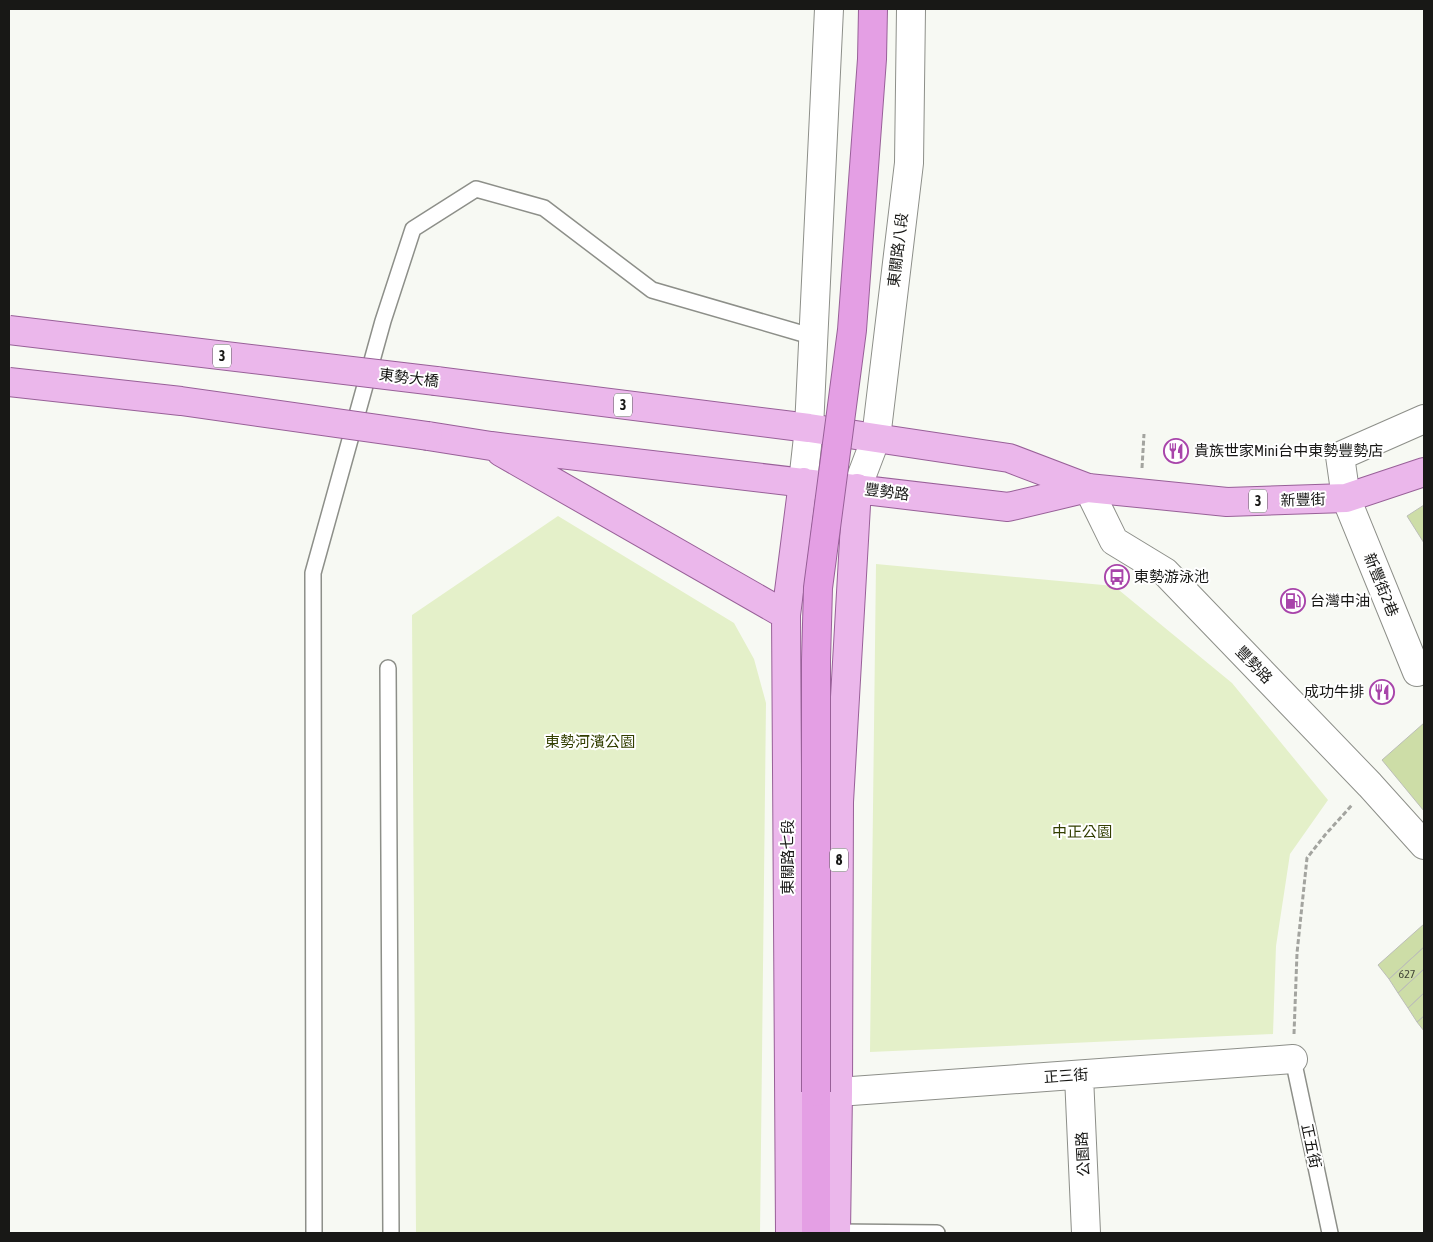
<svg xmlns="http://www.w3.org/2000/svg" width="1433" height="1242" viewBox="0 0 1433 1242" font-family="'Asap Condensed','Noto Sans TC',sans-serif">
<style>
.green{fill:#e4f0c9}
.building{fill:#cddda7;stroke:#bcbeb8}
.lines{fill:none;stroke-linecap:round;stroke-linejoin:round}
.service-casing{stroke:#8d8f89;stroke-width:18}
.minor-casing{stroke:#8d8f89;stroke-width:30}
.tertiary-casing{stroke:#8d8f89;stroke-width:30}
.primary-casing{stroke:#986098;stroke-width:30}
.trunk-casing{stroke:#986098;stroke-width:30}
.path{stroke:#a3a49f;stroke-width:3;stroke-dasharray:5 2.5;stroke-linecap:butt}
.service{stroke:#fff;stroke-width:15}
.minor{stroke:#fff;stroke-width:28}
.tertiary{stroke:#fff;stroke-width:28}
.primary{stroke:#ebb7eb;stroke-width:28}
.trunk{stroke:#e49fe4;stroke-width:28}
.primary-bridge-casing{stroke:#986098;stroke-width:30;stroke-linecap:butt}
.trunk-bridge-casing{stroke:#986098;stroke-width:30;stroke-linecap:butt}
.primary-bridge{stroke:#ebb7eb;stroke-width:28}
.trunk-bridge{stroke:#e49fe4;stroke-width:28}
.labels{text-anchor:middle;stroke-width:4;stroke-linejoin:round;paint-order:stroke}
.number-label{font-size:12px;fill:#45493a}
.shield{fill:#fff;stroke:#5d5d5c;stroke-width:1}
.shield-label{font-size:14px;font-weight:bold;fill:#181816}
.street-label{font-size:15px;fill:#181816;stroke:#fff}
.poi-label{font-size:15px;fill:#181816;stroke:#fff;text-anchor:start}
.park-label{font-size:15px;fill:#323e00;stroke:#fff}
</style>
<rect width="100%" height="100%" fill="#f7f9f3"/>
<!-- green -->
<path class="green" d="M558 516 734 623 754 659 766 703 760 1233H416L412 615Z
M876 564 1114 586 1232 683 1328 800 1290 854 1276 946 1273 1034 870 1052Z"/>
<!-- building -->
<path class="building" d="M1424 505V543L1407 516Z
M1424 723V811L1382 760Z
M1424 924V947L1389 979 1378 965Z
M1424 947V969L1398 993 1389 979Z
M1424 969V993L1408 1008 1398 993Z
M1424 993V1016L1417 1022 1408 1008Z
M1424 1016V1031L1417 1022Z"/>
<g class="lines">
<defs>
<path id="service" d="M388 668 391 1233
M1293 1059 1330 1233
M836 1232 937 1233
M314 1233 313 573 383 321 413 229 476 189 544 208 652 290 814 337"/>
<path id="minor" d="M803 482 809 428 829 9
M857 488 876 438 909 163 911 9
M1417 672 1346 498 1340 456 1424 419
M1079 1076 1086 1233
M838 1092 1293 1059"/>
<path id="tertiary" d="M1088 488 1114 541 1165 572 1370 785 1424 845"/>
<path id="primary" d="M436 381 809 428 1009 458 1088 488 1227 502 1346 498 1424 472
M428 436 491 446 1008 507 1088 488
M501 452 786 615
M790 1233 786 615 803 482
M836 1233 838 1092 839 802 857 488"/>
<path id="trunk" d="M816 1233V1092"/>
</defs>
<!-- service casing -->
<use href="#service" class="service-casing"/>
<!-- minor casing -->
<use href="#minor" class="minor-casing"/>
<!-- tertiary casing -->
<use href="#tertiary" class="tertiary-casing"/>
<!-- primary casing -->
<use href="#primary" class="primary-casing"/>
<!-- trunk casing -->
<use href="#trunk" class="trunk-casing"/>
<!-- path -->
<path class="path" d="M1142 468 1144 434
M1294 1034 1297 953 1307 858 1325 835 1352 805"/>
<!-- service -->
<use href="#service" class="service"/>
<!-- minor -->
<use href="#minor" class="minor"/>
<!-- tertiary -->
<use href="#tertiary" class="tertiary"/>
<!-- primary -->
<use href="#primary" class="primary"/>
<!-- trunk -->
<use href="#trunk" class="trunk"/>
<defs>
<path id="primary-bridge" d="M9 330 436 381
M9 382 181 401 428 436"/>
<path id="trunk-bridge" d="M816 1092V660L818 588 852 330 872 59 873 9"/>
</defs>
<!-- primary-bridge casing -->
<use href="#primary-bridge" class="primary-bridge-casing"/>
<!-- trunk-bridge casing -->
<use href="#trunk-bridge" class="trunk-bridge-casing"/>
<!-- primary-bridge -->
<use href="#primary-bridge" class="primary-bridge"/>
<!-- trunk-bridge -->
<use href="#trunk-bridge" class="trunk-bridge"/>
</g>
<!-- icons -->
<defs>
<symbol id="restaurant-ring" viewBox="-11 -11 22 22"><circle r="9.5" fill="#fff" stroke="#a844aa" stroke-width="1.5"/><path d="M-5-6h1v4h1v-4h1v4h1v-4h1v5L-1.5 .5V6h-2V.5L-5-1ZM5-6V6H3V1.5H1.5Q1.5-4 5-6Z" fill="#a844aa"/></symbol>
<symbol id="bus-ring" viewBox="-11 -11 22 22"><circle r="9.5" fill="#fff" stroke="#a844aa" stroke-width="1.5"/><path d="M-5-6H5V4H4V6H2V4H-2V6H-4V4H-5ZM-3.5-4V0h7V-4ZM-3.5 1.2v1.5H-2V1.2ZM2 1.2v1.5H3.5V1.2Z" fill="#a844aa"/></symbol>
<symbol id="fuel-ring" viewBox="-11 -11 22 22"><circle r="9.5" fill="#fff" stroke="#a844aa" stroke-width="1.5"/><path d="M-5.5-6h7V0h2V4h1.3V-2.5L3-4.5l.8-.8L6-3V5H2.5V1h-1V6h-7ZM-4.2-4.7v3.2H.2V-4.7Z" fill="#a844aa"/></symbol>
</defs>
<g fill-rule="evenodd">
<use href="#restaurant-ring" x="1162" y="437" width="28" height="28"/>
<use href="#bus-ring" x="1103" y="563" width="28" height="28"/>
<use href="#fuel-ring" x="1279" y="587" width="28" height="28"/>
<use href="#restaurant-ring" x="1368" y="678" width="28" height="28"/>
</g>
<g class="labels">
<!-- number labels -->
<g class="number-label">
<text x="1407" y="978">627</text>
</g>
<!-- shield labels -->
<g class="shield">
<rect x="213" y="344.5" width="18" height="23" rx="4"/>
<rect x="614" y="393.5" width="18" height="23" rx="4"/>
<rect x="1249" y="489.5" width="18" height="23" rx="4"/>
<rect x="830" y="848.5" width="18" height="23" rx="4"/>
</g>
<g class="shield-label">
<text x="222" y="361">3</text>
<text x="623" y="410">3</text>
<text x="1258" y="506">3</text>
<text x="839" y="865">8</text>
</g>
<!-- street labels -->
<g class="street-label">
<text transform="translate(898 250) rotate(-83)" y="5">東關路八段</text>
<text transform="translate(409 378) rotate(7)" y="5">東勢大橋</text>
<text transform="translate(887 492) rotate(7)" y="5">豐勢路</text>
<text transform="translate(1303 500) rotate(-2)" y="5">新豐街</text>
<text transform="translate(1381 585) rotate(68)" y="5">新豐街2巷</text>
<text transform="translate(1254 665) rotate(46)" y="5">豐勢路</text>
<text transform="translate(788 857) rotate(-90)" y="5">東關路七段</text>
<text transform="translate(1066 1076) rotate(-4)" y="5">正三街</text>
<text transform="translate(1311 1146) rotate(78)" y="5">正五街</text>
<text transform="translate(1083 1154) rotate(-93)" y="5">公園路</text>
</g>
<!-- poi labels -->
<g class="poi-label">
<text x="1194" y="456">貴族世家Mini台中東勢豐勢店</text>
<text x="1134" y="582">東勢游泳池</text>
<text x="1310" y="606">台灣中油</text>
<text x="1364" y="697" text-anchor="end">成功牛排</text>
</g>
<!-- park labels -->
<g class="park-label">
<text x="590" y="747">東勢河濱公園</text>
<text x="1082" y="837">中正公園</text>
</g>
</g>
<!-- border -->
<rect width="1433" height="1242" fill="none" stroke="#181816" stroke-width="20"/>
</svg>
